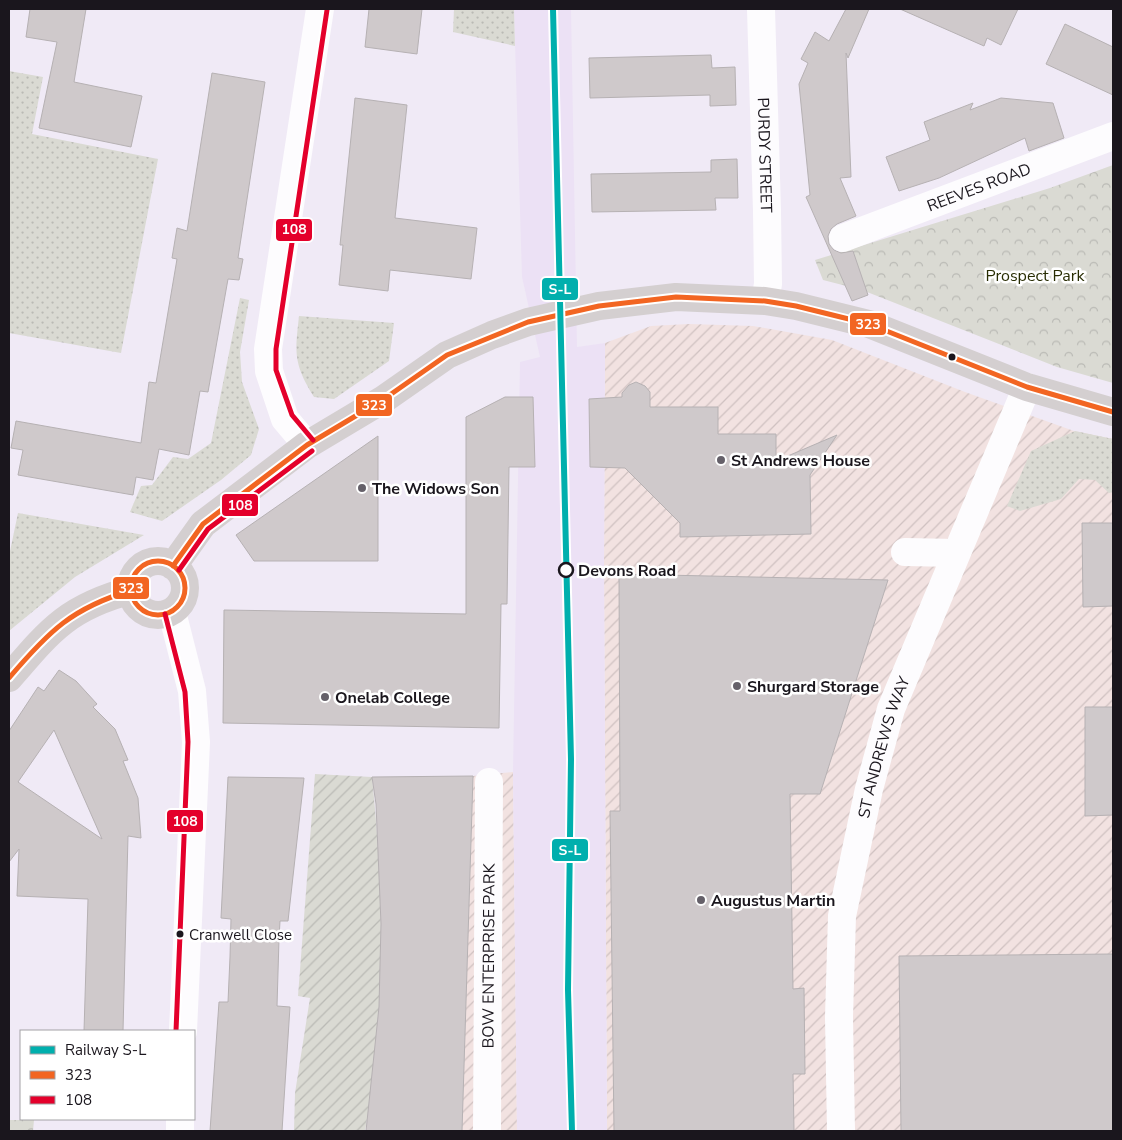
<svg xmlns="http://www.w3.org/2000/svg" width="1122" height="1140" viewBox="0 0 1122 1140" font-family="'Nunito Sans',sans-serif">
<style>
.industrial{fill:url(#industrial-furrows)}
.built{fill:#ece1f5}
.grass{fill:url(#grass-dots)}
.forest{fill:url(#forest-crowns)}
.garden{fill:url(#garden-furrows)}
.building{fill:#cfc9cb;stroke:#b6b1b3;fill-rule:evenodd}
.lines{fill:none;stroke-linecap:round;stroke-linejoin:round}
.minor{stroke:#fdfcfe;stroke-width:28}
.major{stroke:#d4cfd0;stroke-width:28}
.bus-1-casing{stroke:#fff;stroke-width:9}
.bus-2-casing{stroke:#fff;stroke-width:9}
.bus-1{stroke:#f26522;stroke-width:5}
.bus-2{stroke:#e4002b;stroke-width:5}
.rail-1-casing{stroke:#fff;stroke-width:10}
.rail-1{stroke:#00afad;stroke-width:6}
.bus-dot{fill:#1a161d;stroke:#fff;stroke-width:2}
.poi-dot{fill:#656069;stroke:#fff;stroke-width:2}
.stop-dot{fill:#fff;stroke:#1a161d;stroke-width:2.5}
.labels{text-anchor:middle;stroke-width:5;stroke-linejoin:round;paint-order:stroke}
.bus-label{font-size:15px;fill:#1a161d;stroke:#fff;text-anchor:start}
.street-label{font-size:16px;fill:#1a161d;stroke:#fff}
.park-label{font-size:16px;fill:#282d03;stroke:#fff}
.poi-label{font-size:16px;font-weight:bold;fill:#1a161d;stroke:#fff;text-anchor:start}
.stop-label{font-size:16px;font-weight:bold;fill:#1a161d;stroke:#fff;text-anchor:start}
.line-badge{stroke:#fff;stroke-width:2}
.badge-label{font-size:14px;text-anchor:middle;font-weight:bold;fill:#fff}
</style>
<defs>
<pattern id="industrial-furrows" width="10" height="10" patternUnits="userSpaceOnUse" patternTransform="scale(1.25)"><rect width="10" height="10" fill="#f2e2e1"/><path d="M-1 1l2-2M0 10L10 0M9 11l2-2" fill="none" stroke="#cfc1c1"/></pattern>
<pattern id="grass-dots" width="8" height="8" patternUnits="userSpaceOnUse" patternTransform="scale(1.25)"><rect width="8" height="8" fill="#dadad3"/><path d="M2 2h.1M6 6h.1" fill="none" stroke="#babab5" stroke-width="1.8" stroke-linecap="round"/></pattern>
<pattern id="forest-crowns" width="20" height="18" patternUnits="userSpaceOnUse" patternTransform="scale(1.25)"><rect width="20" height="18" fill="#dadad3"/><path d="M2 6a3 3 0 1 1 6 0M12 15a3 3 0 1 1 6 0" fill="none" stroke="#babab5"/></pattern>
<pattern id="garden-furrows" width="10" height="10" patternUnits="userSpaceOnUse" patternTransform="scale(1.25)"><rect width="10" height="10" fill="#dadad3"/><path d="M-1 1l2-2M0 10L10 0M9 11l2-2" fill="none" stroke="#babab5"/></pattern>
</defs>
<rect width="100%" height="100%" fill="#f0eaf6"/>
<!-- industrial -->
<path class="industrial" d="M689 324 753 326 832 340 965 392 1074 431 1113 439V1131H607L604 569 605 343 651 326Z
M513 772 517 1131H462L473 776Z"/>
<!-- built -->
<path class="built" d="M514 9H571L577 347 605 343 604 569 607 1131H517L513 772 520 362 540 357 522 277Z"/>
<!-- grass -->
<path class="grass" d="M454 9H514L515 46 453 32Z
M9 71 43 77 32 134 158 159 121 353 9 333Z
M240 298 249 300 240 352 242 382 259 429 251 455 221 480 162 521 130 512 141 486 152 485 173 457 188 459 211 443Z
M299 316 394 323 389 361 334 399 314 397C293 363 295 353 299 316Z
M1075 431 1113 439V492L1109 493 1095 480 1079 479 1061 499 1020 511 1007 506 1031 451Z
M18 513 144 535 75 577 9 631V556Z"/>
<!-- forest -->
<path class="forest" d="M1113 165V383L1057 367 862 290 823 280 815 260 1050 188Z
M9 1120H34L33 1131H9Z"/>
<!-- garden -->
<path class="garden" d="M315 774 372 777C384 893 386 1016 365 1131H294L295 1093 310 998 298 996Z"/>
<!-- building -->
<path class="building" d="M30 9H86L74 82 142 96 131 147 39 128 57 42 26 37Z
M369 9H422L417 54 365 47Z
M846 9H869L848 58 846 53 851 177 840 178 856 216 837 224 831 229 828 236 829 244 834 250 841 253 853 251 868 295 852 301 806 197 810 195 799 84 808 63 801 59 815 32 829 41Z
M900 9H1018L1001 45 987 38 984 46Z
M1065 24 1113 47V95L1046 64Z
M711 55 712 68 735 67 736 105 710 106V95L590 98 589 58Z
M212 73 265 82 238 258 243 259 239 280 228 279 208 392 200 391 189 455 159 449 153 480 136 477 133 495 18 475 23 450 11 448 16 421 141 443 149 382 156 383 177 259 172 258 177 228 187 231Z
M355 98 407 105 395 218 477 228 471 279 390 270 388 291 339 285 343 245H340Z
M1001 98 1053 103 1064 138 1029 151 1025 138 939 178 899 191 886 157 930 140 924 122 973 103 970 110Z
M737 159 738 198H715L716 210 592 212 591 174 711 172V160Z
M636 382 645 386 650 392V407H718V434H776V461L837 435 810 475 811 534 680 537V523L625 468 590 467 589 399 622 397V393L629 385Z
M505 397H533L535 467H509L507 604H501L499 728 223 723 224 610 466 614V417Z
M378 436V561H254L236 535Z
M1082 523H1113V606L1083 607Z
M619 574 888 580 820 794H790L793 989 804 988 805 1074H793L794 1131H614L610 811H620Z
M59 670 76 681 97 704 93 707 115 729 128 760 123 761 138 798 141 838 128 836 123 1031H84L88 899 17 896 19 849 9 862V731L38 687 44 691ZM54 730 102 839 18 782Z
M1085 707H1113V815L1085 816Z
M473 776 462 1131H366L379 1007 381 924 376 804 372 777Z
M228 777 304 778 288 921H280L279 939 277 1006 290 1007 282 1131H210L219 1002H228L230 957 231 919 221 918Z
M1113 954V1131H901L899 956Z"/>
<g class="lines">
<!-- minor -->
<g class="minor">
<path id="s1" d="M761 9 767 211 768 284 765 301"/>
<path id="s2" d="M843 238 1113 136"/>
<path d="M307 445 285 419 269 371 268 349 320 9"/>
<path d="M905 552 956 553"/>
<path d="M172 612 192 691 196 742 183 1031"/>
<path d="M180 1131V1119"/>
<path id="s3" d="M487 1131 489 782"/>
<path id="s4" d="M841 1131 839 1017 842 916 869 789 891 709 1027 387"/>
</g>
<!-- major -->
<path class="major" d="M131 588a27 27 0 1 1 54 0a27 27 0 1 1-54 0Z
M173 566 203 524 307 445 384 399 447 355 492 335 528 322 599 306 676 297 765 301 796 306 869 324 1027 387 1113 412
M9 678C50 630 68 607 132 590"/>
<defs>
<path id="bus-1" d="M131 588a27 27 0 1 1 54 0a27 27 0 1 1-54 0Z
M173 566 203 524 307 445 384 399 447 355 528 322 599 306 676 297 765 301 796 306 869 324 1027 387 1113 412
M9 678C49 631 72 608 132 590"/>
<path id="bus-2" d="M313 440 292 415 276 370V349L327 10
M179 570 208 529 312 451
M165 614 185 692 188 742 176 1031"/>
</defs>
<!-- bus-1 casing -->
<use href="#bus-1" class="bus-1-casing"/>
<!-- bus-2 casing -->
<use href="#bus-2" class="bus-2-casing"/>
<!-- bus-1 -->
<use href="#bus-1" class="bus-1"/>
<!-- bus-2 -->
<use href="#bus-2" class="bus-2"/>
<defs>
<path id="rail-1" d="M553 9 571 759 568 990 572 1131"/>
</defs>
<!-- rail-1 casing -->
<use href="#rail-1" class="rail-1-casing"/>
<!-- rail-1 -->
<use href="#rail-1" class="rail-1"/>
</g>
<!-- markers -->
<g class="bus-dot">
<circle cx="952" cy="357" r="4.5"/>
<circle cx="180" cy="934" r="4.5"/>
</g>
<g class="poi-dot">
<circle cx="721" cy="460" r="5"/>
<circle cx="362" cy="488" r="5"/>
<circle cx="737" cy="686" r="5"/>
<circle cx="325" cy="697" r="5"/>
<circle cx="701" cy="900" r="5"/>
</g>
<circle class="stop-dot" cx="566" cy="570" r="7"/>
<g class="labels">
<!-- bus labels -->
<g class="bus-label">
<text x="189" y="940">Cranwell Close</text>
</g>
<!-- street labels -->
<g class="street-label">
<text dy="6" stroke="none"><textPath href="#s1" startOffset="146">PURDY STREET</textPath></text>
<text dy="6" stroke="none"><textPath href="#s2" startOffset="145">REEVES ROAD</textPath></text>
<text dy="6" stroke="none"><textPath href="#s4" startOffset="389">ST ANDREWS WAY</textPath></text>
<text dy="6" stroke="none"><textPath href="#s3" startOffset="175">BOW ENTERPRISE PARK</textPath></text>
</g>
<!-- park labels -->
<g class="park-label">
<text x="1035" y="281">Prospect Park</text>
</g>
<!-- poi labels -->
<g class="poi-label">
<text x="731" y="466">St Andrews House</text>
<text x="372" y="494">The Widows Son</text>
<text x="747" y="692">Shurgard Storage</text>
<text x="335" y="703">Onelab College</text>
<text x="711" y="906">Augustus Martin</text>
</g>
<!-- stop labels -->
<g class="stop-label">
<text x="578" y="576">Devons Road</text>
</g>
</g>
<g class="line-badge">
<rect x="275" y="218" width="38" height="24" rx="5" fill="#e4002b"/>
<rect x="541" y="277" width="38" height="24" rx="5" fill="#00afad"/>
<rect x="849" y="312" width="38" height="24" rx="5" fill="#f26522"/>
<rect x="355" y="393" width="38" height="24" rx="5" fill="#f26522"/>
<rect x="221" y="493" width="38" height="24" rx="5" fill="#e4002b"/>
<rect x="112" y="576" width="38" height="24" rx="5" fill="#f26522"/>
<rect x="166" y="809" width="38" height="24" rx="5" fill="#e4002b"/>
<rect x="551" y="838" width="38" height="24" rx="5" fill="#00afad"/>
</g>
<g class="badge-label">
<text x="294" y="234">108</text>
<text x="560" y="294">S-L</text>
<text x="868" y="329">323</text>
<text x="374" y="410">323</text>
<text x="240" y="510">108</text>
<text x="131" y="593">323</text>
<text x="185" y="826">108</text>
<text x="570" y="855">S-L</text>
</g>
<!-- border -->
<rect width="1122" height="1140" fill="none" stroke="#1a161d" stroke-width="20"/>
<!-- legend -->
<rect x="20" y="1030" width="175" height="90" fill="#ffffff" stroke="#a3a2a5"/>
<rect x="30" y="1046" width="25" height="8" fill="#00afad" stroke="#a3a2a5"/>
<text x="65" y="1055" font-size="15" fill="#1a161d">Railway S-L</text>
<rect x="30" y="1071" width="25" height="8" fill="#f26522" stroke="#a3a2a5"/>
<text x="65" y="1080" font-size="15" fill="#1a161d">323</text>
<rect x="30" y="1096" width="25" height="8" fill="#e4002b" stroke="#a3a2a5"/>
<text x="65" y="1105" font-size="15" fill="#1a161d">108</text>
</svg>
